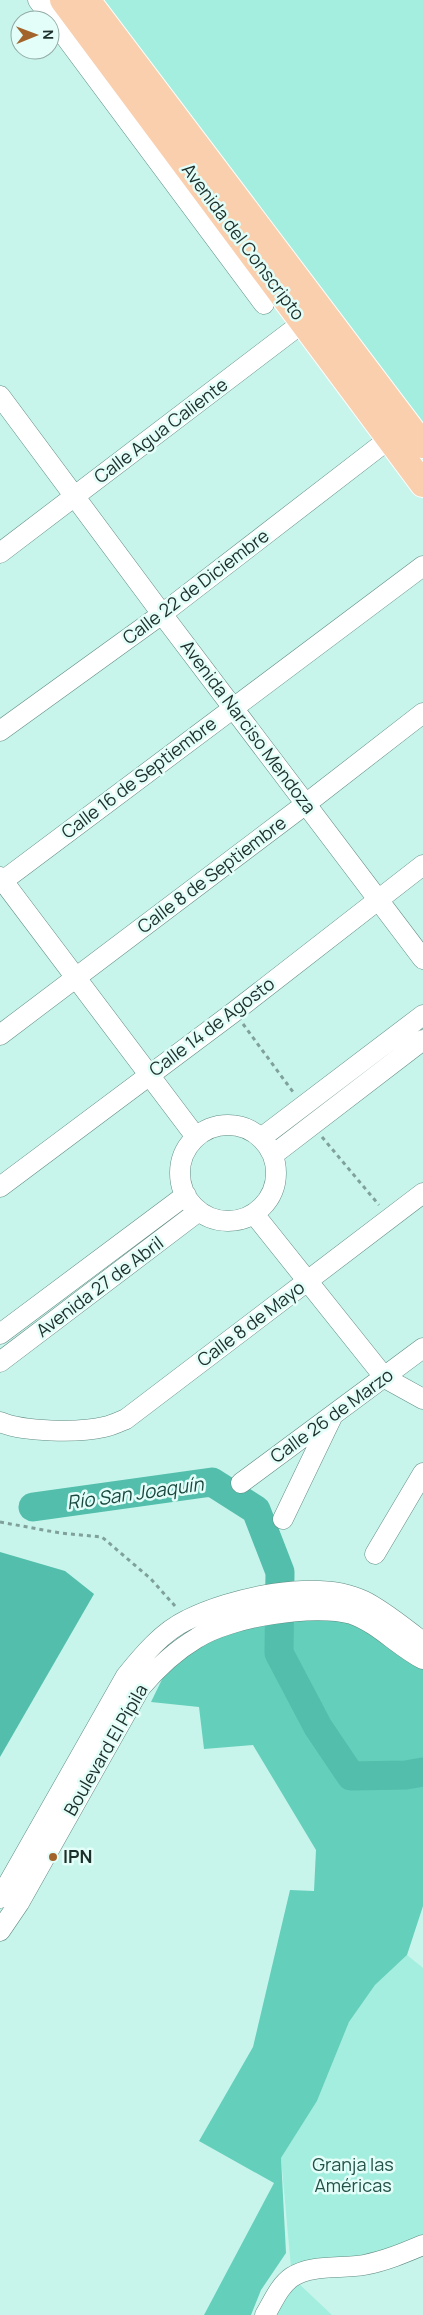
<svg xmlns="http://www.w3.org/2000/svg" width="423" height="2315" viewBox="0 0 423 2315" font-family="Manrope,sans-serif">
<style>
.green{fill:#a3eede}
.forest{fill:#64cfbb}
.water{fill:#52beab}
.lines{fill:none;stroke-linecap:round;stroke-linejoin:round}
.river{stroke:#52beab;stroke-width:29}
.minor-casing{stroke:#618c83;stroke-width:21}
.major-casing{stroke:#fff;stroke-width:28}
.path{stroke:#7fa19a;stroke-width:3;stroke-dasharray:4 4;stroke-linecap:butt}
.minor{stroke:#fff;stroke-width:20}
.major{stroke:#f9cfae;stroke-width:26}
.poi-dot{fill:#a3642b;stroke:#e3fef8;stroke-width:2}
.labels{text-anchor:middle;stroke-width:5;stroke-linejoin:round;paint-order:stroke}
.street-label{font-size:18px;fill:#1d2f2b;stroke:#e3fef8}
.poi-label{font-size:18px;font-weight:bold;fill:#1d2f2b;stroke:#e3fef8;text-anchor:start}
.park-label{font-size:18px;fill:#225148;stroke:#e3fef8}
.water-label{font-size:19px;font-style:italic;fill:#1a4941;stroke:#e3fef8}
</style>
<rect width="100%" height="100%" fill="#c7f5eb"/>
<!-- green -->
<path class="green" d="M94 0H423V430Z
M407 1955 423 1968V2238L380 2259 291 2267 281 2158 317 2101 349 2022 375 1985Z
M296 2281 332 2315H275Z"/>
<!-- forest -->
<path class="forest" d="M337 1615 423 1663V1906L407 1955 375 1985 349 2022 317 2101 281 2158 286 2253 261 2290 251 2315H204L274 2183 199 2141 253 2047 290 1890 314 1891 316 1850 253 1745 204 1749 199 1707 151 1702 169 1665 223 1630Z"/>
<!-- water -->
<path class="water" d="M0 1552 65 1571 94 1594 0 1757Z"/>
<g class="lines">
<!-- river -->
<path class="river" d="M33 1507 212 1482 256 1510 280 1572 279 1653 318 1727 351 1776 406 1775 423 1772"/>
<defs>
<path id="minor" d="M38 0 264 304
M0 396 162 614 423 959
M0 553 314 314
M0 731 162 614 389 439
M0 877 196 1137
M0 883 423 566
M0 1035 307 803 423 713
M180 1173a48 48 0 1 1 96 0a48 48 0 1 1-96 0Z
M261 1138 423 1015
M273 1155 423 1040
M0 1187 234 1012 423 865
M254 1214 385 1378 423 1399
M0 1334 186 1195
M0 1362 199 1211
M0 1422C23 1432 79 1433 104 1427 111 1426 119 1422 126 1419L423 1193
M241 1483 423 1348
M283 1519 332 1417
M375 1554 423 1473
M0 1898 126 1676C143 1655 162 1632 187 1620 230 1598 318 1578 364 1601 384 1611 404 1628 423 1642
M0 1931 19 1903 140 1688C157 1668 175 1651 197 1638 230 1617 315 1603 352 1614 378 1623 399 1647 423 1659
M265 2315C273 2302 279 2286 292 2277 311 2264 342 2269 364 2265 385 2261 404 2253 423 2245"/>
<path id="major" d="M63 0 423 484
M87 0 423 445"/>
</defs>
<!-- minor casing -->
<use href="#minor" class="minor-casing"/>
<!-- major casing -->
<use href="#major" class="major-casing"/>
<!-- path -->
<path class="path" d="M243 1024 293 1092
M322 1137 379 1205
M0 1522 60 1533 102 1537 151 1579 175 1606"/>
<!-- minor -->
<use href="#minor" class="minor"/>
<!-- major -->
<use href="#major" class="major"/>
</g>
<!-- markers -->
<circle class="poi-dot" cx="53" cy="1857" r="5"/>
<g class="labels">
<!-- street labels -->
<g class="street-label">
<text transform="translate(243 242) rotate(53)" y="6">Avenida del Conscripto</text>
<text transform="translate(161 431) rotate(-37)" y="6">Calle Agua Caliente</text>
<text transform="translate(196 587) rotate(-37)" y="6">Calle 22 de Diciembre</text>
<text transform="translate(248 727) rotate(53)" y="6">Avenida Narciso Mendoza</text>
<text transform="translate(139 778) rotate(-37)" y="6">Calle 16 de Septiembre</text>
<text transform="translate(212 875) rotate(-37)" y="6">Calle 8 de Septiembre</text>
<text transform="translate(212 1027) rotate(-37)" y="6">Calle 14 de Agosto</text>
<text transform="translate(100 1287) rotate(-37)" y="6">Avenida 27 de Abril</text>
<text transform="translate(251 1324) rotate(-37)" y="6">Calle 8 de Mayo</text>
<text transform="translate(332 1416) rotate(-36)" y="6">Calle 26 de Marzo</text>
<text transform="translate(106 1750) rotate(-60)" y="6">Boulevard El Pípila</text>
</g>
<!-- poi labels -->
<g class="poi-label">
<text x="63" y="1863">IPN</text>
</g>
<!-- park labels -->
<g class="park-label">
<text x="353" y="2171">Granja las<tspan x="353" dy="21">Américas</tspan></text>
</g>
<!-- water labels -->
<g class="water-label">
<text transform="translate(135 1493) rotate(-8)" y="7">Río San Joaquín</text>
</g>
</g>
<!-- north arrow -->
<g transform="translate(35 35) rotate(89)"><circle r="24" fill="#e3fef8" stroke="#94aba6"/>
<path d="M0-4L9 19L0 12L-9 19Z" fill="#a3642b"/>
<text y="-8" font-size="14" font-weight="bold" text-anchor="middle" fill="#1d2f2b">N</text>
</g>
</svg>
